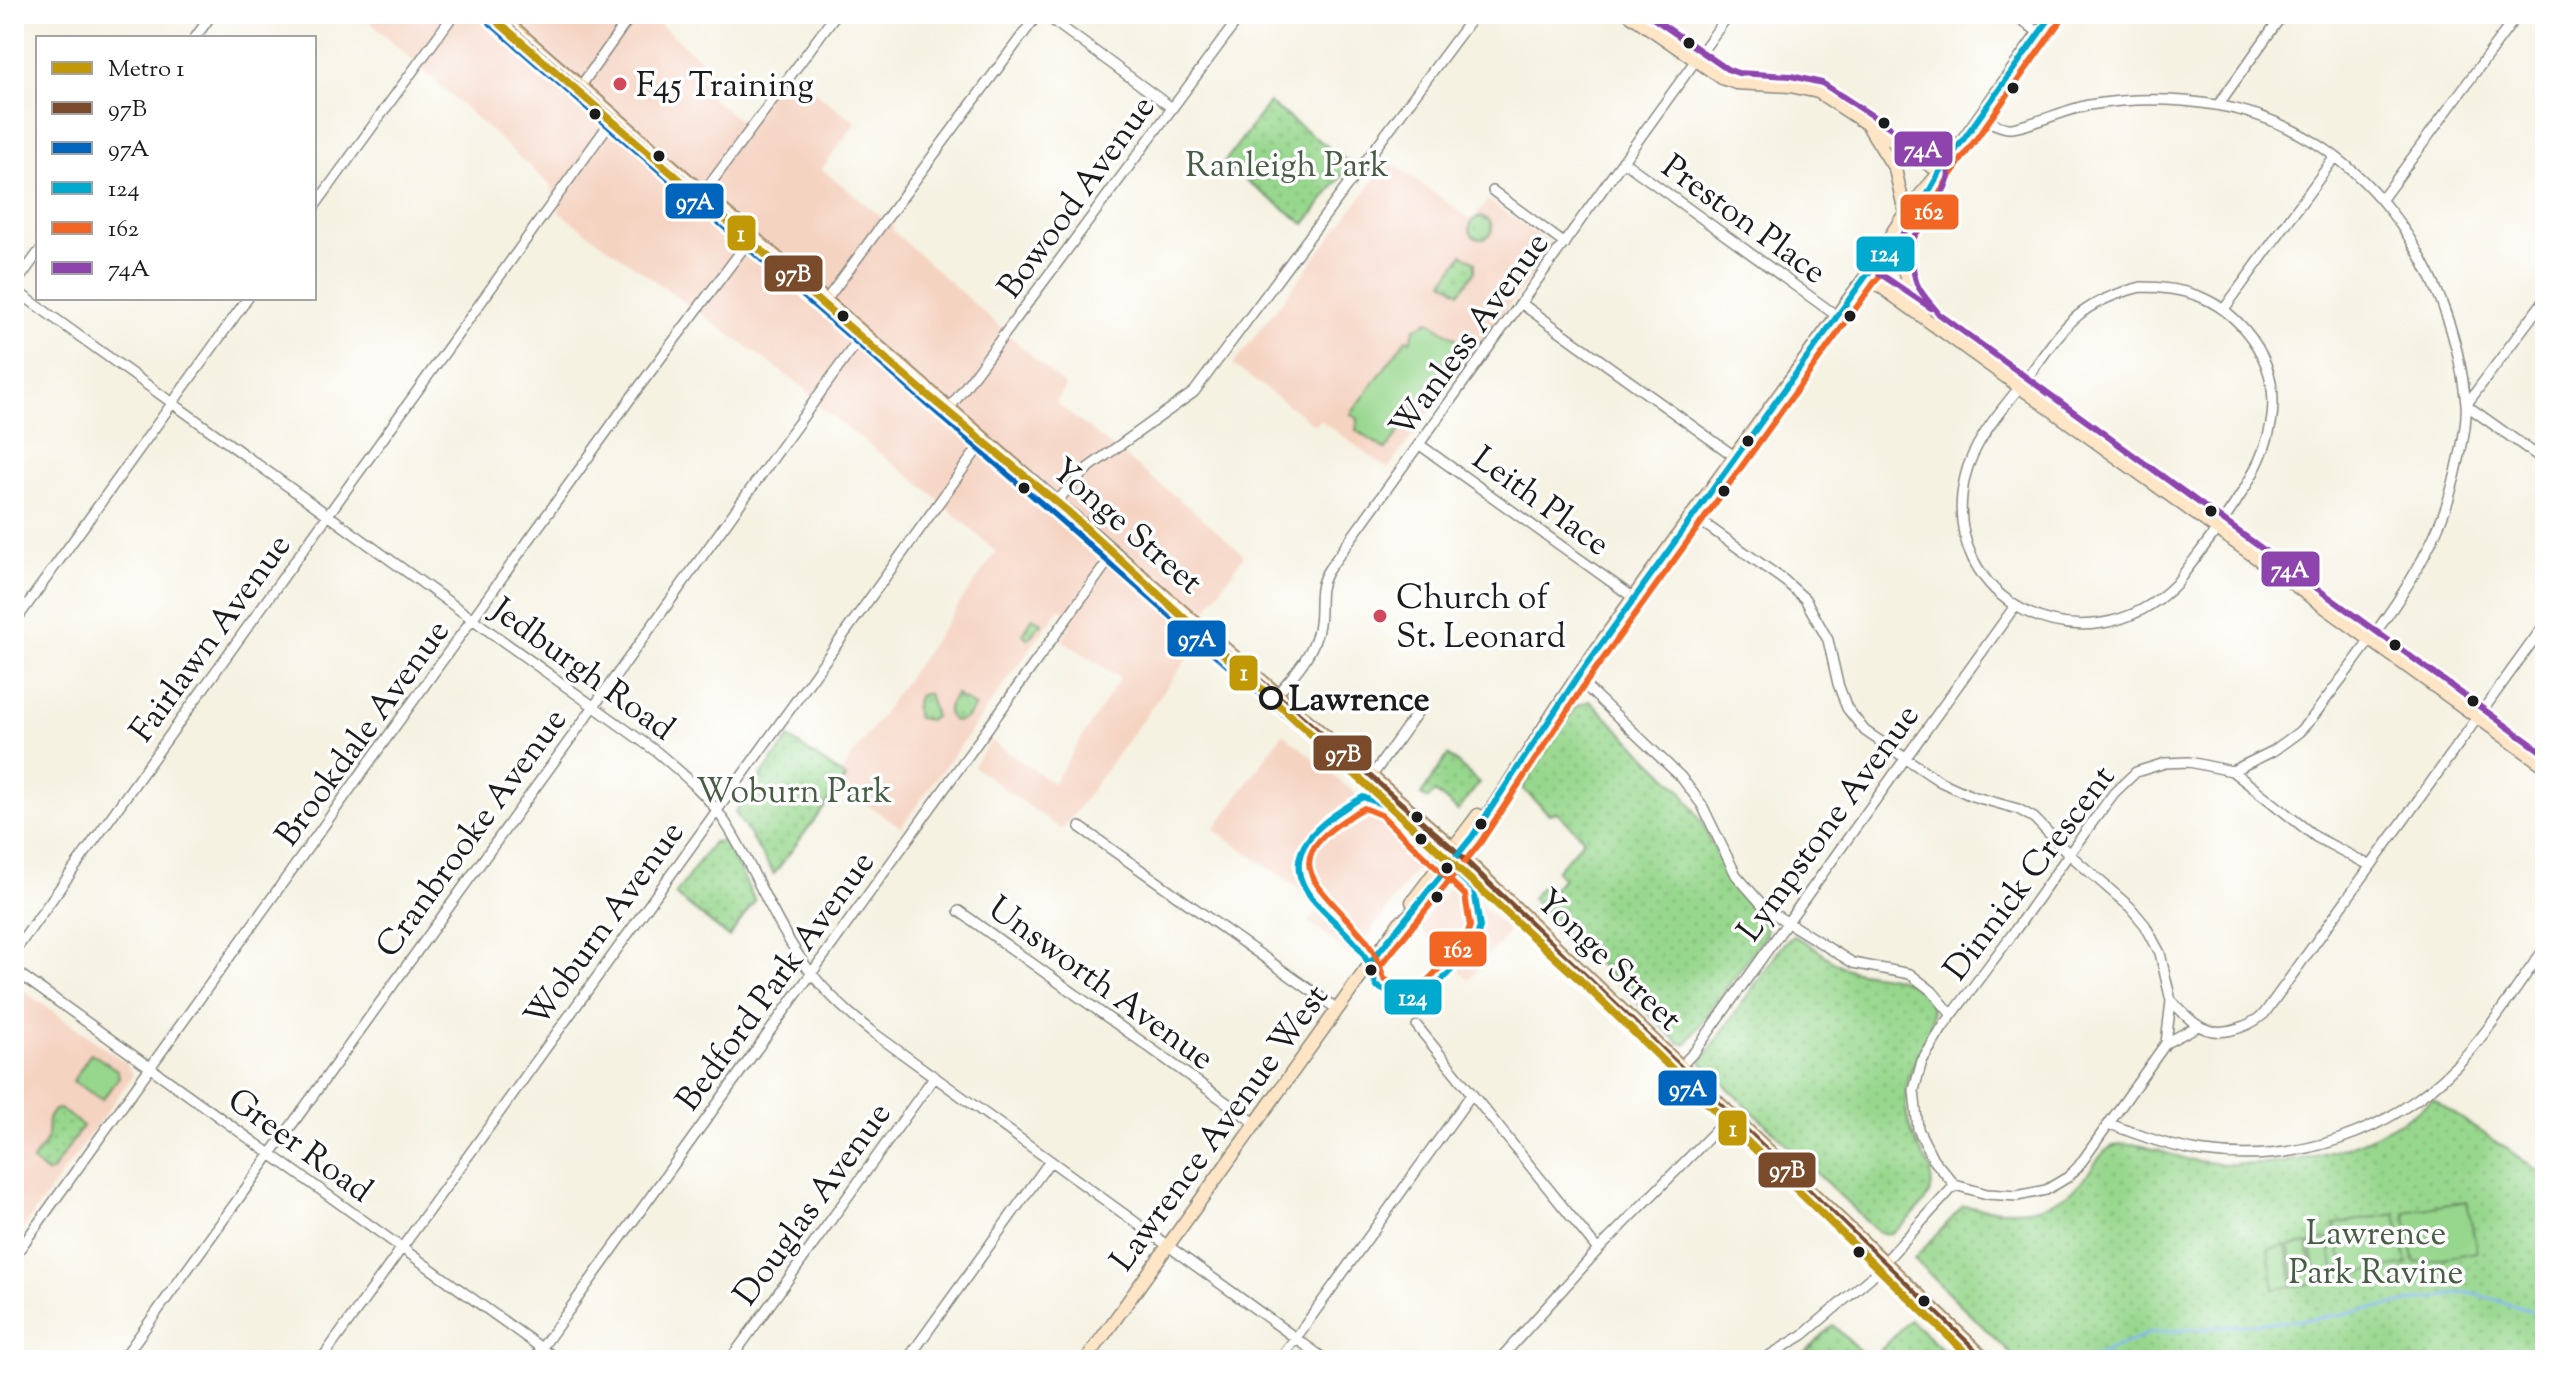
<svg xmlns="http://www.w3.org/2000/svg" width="2559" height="1374" viewBox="0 0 2559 1374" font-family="'Sorts Mill Goudy',serif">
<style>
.built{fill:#f5d3c1}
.park{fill:url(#park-dots);stroke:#5a7a54;stroke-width:2}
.garden{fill:#97d78d;stroke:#5a7a54;stroke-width:2}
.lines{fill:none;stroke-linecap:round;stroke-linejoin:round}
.stream{stroke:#82b7f0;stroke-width:3}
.street-casing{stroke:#88877f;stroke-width:12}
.secondary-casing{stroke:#88877f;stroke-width:15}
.primary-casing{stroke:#88877f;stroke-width:17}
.street{stroke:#fff;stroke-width:9}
.secondary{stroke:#fde5c5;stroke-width:12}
.primary{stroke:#fabe6d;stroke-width:14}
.bus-1-casing{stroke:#fff;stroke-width:12}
.bus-2-casing{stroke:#fff;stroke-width:12}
.bus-3-casing{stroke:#fff;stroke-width:12}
.bus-4-casing{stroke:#fff;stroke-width:12}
.bus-5-casing{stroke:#fff;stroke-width:12}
.bus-1{stroke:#7a4b2a;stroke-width:6}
.bus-2{stroke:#0065bd;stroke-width:6}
.bus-3{stroke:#00a9ce;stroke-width:6}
.bus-4{stroke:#f26522;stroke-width:6}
.bus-5{stroke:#8e44ad;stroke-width:6}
.metro-1-casing{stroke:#fff;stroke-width:14}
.metro-1{stroke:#c19907;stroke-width:8}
.bus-dot{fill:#1c1c1c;stroke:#fff;stroke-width:3}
.poi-dot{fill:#d1495b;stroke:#fff;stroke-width:3}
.stop-dot{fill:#fff;stroke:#1c1c1c;stroke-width:4}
.labels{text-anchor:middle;stroke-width:7;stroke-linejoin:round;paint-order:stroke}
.poi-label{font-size:34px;fill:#1c1c1c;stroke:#fff;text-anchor:start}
.park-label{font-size:34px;fill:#475d44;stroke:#fff}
.street-label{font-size:34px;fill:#1c1c1c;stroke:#fff}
.stop-label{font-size:34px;font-weight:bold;fill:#1c1c1c;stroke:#fff;text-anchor:start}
.line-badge{stroke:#fff;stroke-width:3}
.badge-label{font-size:22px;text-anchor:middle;font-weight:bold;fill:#fff}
</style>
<defs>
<pattern id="park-dots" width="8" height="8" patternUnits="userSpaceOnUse" patternTransform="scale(2)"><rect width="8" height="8" fill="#97d78d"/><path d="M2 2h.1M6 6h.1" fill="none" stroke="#82b879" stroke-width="1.8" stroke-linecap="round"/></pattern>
</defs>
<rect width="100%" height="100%" fill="#fff"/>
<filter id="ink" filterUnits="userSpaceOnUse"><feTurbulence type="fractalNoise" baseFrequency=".0125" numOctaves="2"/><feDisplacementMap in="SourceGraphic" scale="16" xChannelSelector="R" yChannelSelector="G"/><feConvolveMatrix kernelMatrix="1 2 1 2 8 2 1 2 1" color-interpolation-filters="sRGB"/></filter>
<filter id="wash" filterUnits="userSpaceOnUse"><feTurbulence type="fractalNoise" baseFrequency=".006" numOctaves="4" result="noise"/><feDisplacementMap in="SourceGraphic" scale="32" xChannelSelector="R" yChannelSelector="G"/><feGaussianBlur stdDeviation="1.8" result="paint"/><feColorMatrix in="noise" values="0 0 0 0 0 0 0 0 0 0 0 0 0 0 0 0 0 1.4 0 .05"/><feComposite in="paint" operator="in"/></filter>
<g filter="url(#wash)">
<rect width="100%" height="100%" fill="#f5f2e2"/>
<!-- built -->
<path class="built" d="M361 14H624L637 25 645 14H649L723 80 710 98 742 122 782 68 856 122 822 169 894 227 892 230 1065 386 1056 403 1194 511 1244 555 1209 606 1193 651 1062 830 973 766 991 741 1053 783 1120 678 1062 640 1074 619 1060 608 901 827 839 787 845 778 840 774 996 552 929 491 820 407 806 389 560 213 550 185Z
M1389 161 1473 221 1488 200 1553 246 1388 469 1320 420 1315 425 1233 365Z
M1283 733 1422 850 1423 859 1353 957 1309 922 1321 903 1214 830Z
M1454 881 1509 931 1469 980 1419 927Z
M14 984 126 1063 133 1075 14 1241Z"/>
<!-- park -->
<path class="park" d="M1269 103 1351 164 1305 224 1223 164Z
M1470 228a11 11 0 1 1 22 0a11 11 0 1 1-22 0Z
M1463 254 1475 262V271L1460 292 1444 281Z
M1033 617 1042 623 1028 639 1023 634Z
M928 693 935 717 929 720 917 718 915 708 918 696Z
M956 694 962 701 964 699 975 707C968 717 964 723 952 720 944 710 949 703 956 694Z
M1590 701 1682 791 1702 823 1728 877 1752 907 1766 920V934L1686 1044 1679 1043 1531 898 1544 884 1552 891 1563 878 1556 871 1584 839 1557 812 1549 814 1522 788 1576 706Z
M789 738 846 778 774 874 735 812Z
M1448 755 1479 783 1458 811 1435 792 1428 799 1421 795Z
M725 841 755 901 729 937 675 895 713 842Z
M1793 936C1812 942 1827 960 1845 968 1866 976 1892 973 1911 984 1959 1011 1912 1049 1907 1086 1901 1119 1916 1145 1933 1172L1930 1174C1932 1180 1933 1186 1930 1193 1925 1204 1900 1230 1889 1234L1878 1232 1701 1062 1785 942Z
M2433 1099 2545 1175V1360H2017L1914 1259 1963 1206C2010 1213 2054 1216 2086 1176 2097 1163 2102 1147 2121 1144 2140 1141 2172 1157 2192 1160 2275 1175 2368 1152 2433 1099Z
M60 1109 83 1126 52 1171 47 1173 32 1162 47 1139C49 1125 44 1121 54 1110Z
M1910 1320 1949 1356 1945 1360H1871Z
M1833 1325 1869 1360H1797Z"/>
<!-- garden -->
<path class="garden" d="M1429 321 1457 339V346L1443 365 1446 367 1386 450 1356 430 1358 419 1351 414 1406 339 1410 341 1415 328Z
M91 1053 117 1070 119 1077 102 1100 73 1081Z
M2467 1201 2477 1252 2415 1263 2405 1212Z
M2396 1214 2407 1264 2345 1275 2335 1224Z
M2329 1239 2336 1279 2317 1282 2311 1242Z
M2308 1243 2314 1283 2296 1286 2289 1246Z
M2286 1246 2293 1286 2274 1289 2268 1249Z"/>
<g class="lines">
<!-- stream -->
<path class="stream" d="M2086 1360 2150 1333 2313 1319 2468 1292 2545 1315"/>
</g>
</g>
<g filter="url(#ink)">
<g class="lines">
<defs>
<path id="street" d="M1044 14 1172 108
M2014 14 2039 33
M195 38 212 14
M580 87 632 14
M2218 105 2283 14
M1624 162 1837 316
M1493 191 1565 244
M702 195 836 14
M2382 199 2518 14
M314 207 454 14
M14 286 38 253
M2141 287C2184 287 2217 297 2245 330 2320 419 2227 513 2176 584 2086 675 1936 602 1965 477 1974 438 2007 404 2030 374 2065 325 2079 302 2141 287Z
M14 289 657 752C682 773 707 794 725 822 753 865 770 914 799 956 818 985 844 1010 871 1031L1326 1360
M824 303 1038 14
M1522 304 1734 456
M2224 309 2334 158
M2466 405 2545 299
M2466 405 2545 461
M949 409 1242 14
M1420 445 1634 598
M1056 502 1088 468 1194 392 1475 14
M1692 515 1785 581 1805 599 1828 640 1838 684 1847 708 1865 731 1941 782 1972 796 2018 809 2034 818 2069 854 2130 907 2145 925 2160 953 2171 1001 2166 1043 2078 1167 2068 1177 2046 1190 2017 1196 1987 1194 1955 1185 1933 1159 1918 1129 1914 1090 1922 1061 1943 1027 2011 936 2069 854 2114 793 2136 772 2165 763 2189 762 2232 771 2273 751 2299 732 2312 718C2363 648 2422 581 2449 498 2456 475 2468 427 2466 403 2451 263 2362 130 2216 105 2174 98 2130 98 2089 105 2070 108 2020 130 2008 128 1999 127 1988 121 1980 118
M14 623 248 298
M1577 678 1681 777 1702 805 1736 875 1766 909 1853 963 1910 974 1932 991 1952 1015
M1277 694C1294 675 1316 651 1319 624 1322 603 1316 588 1329 569L1729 14
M2232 771 2316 837 2369 865
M1371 777 1417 713
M1080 827 1337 1009
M959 911 1255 1123
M14 952 614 117
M14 970 558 1360
M2171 1001C2179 1008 2187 1018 2196 1024 2216 1039 2246 1029 2264 1014L2545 624
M1417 1026 1598 1250
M2166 1043 2198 1026
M1679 1068 1695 1051 2015 606
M2110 1124C2141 1136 2171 1147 2204 1152 2297 1165 2391 1132 2456 1066 2490 1031 2516 987 2545 948
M14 1257 633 395 751 238
M122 1360 862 335
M321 1360 984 440
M533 1360 1114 553
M730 1360 934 1077
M907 1360 1050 1161
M1280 1360 1471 1095
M1499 1360 1598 1250 1730 1116
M1762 1360 1803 1335 1871 1277 1955 1185"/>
<path id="secondary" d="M1629 14 1722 78 1736 83 1790 86 1818 92 1940 172
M1870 129 1895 169 1905 213
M1904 233C1903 266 1901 281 1922 309
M1871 266 1905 213 1940 172 2053 14
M1866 276 2545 766
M1412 902 1478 815
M1397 927C1471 855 1520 760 1578 676 1672 541 1769 408 1866 276 1897 247 1923 211 1940 172
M1086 1360 1400 922"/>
<path id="primary" d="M496 14 1452 848 1985 1360"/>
</defs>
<!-- street casing -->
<use href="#street" class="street-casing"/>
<!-- secondary casing -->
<use href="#secondary" class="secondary-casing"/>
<!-- primary casing -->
<use href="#primary" class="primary-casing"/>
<!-- street -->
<use href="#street" class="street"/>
<!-- secondary -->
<use href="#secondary" class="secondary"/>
<!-- primary -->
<use href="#primary" class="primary"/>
<defs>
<path id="bus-1" d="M496 14 1452 848 1985 1360"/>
<path id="bus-2" d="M489 22 1445 855 1971 1360"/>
<path id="bus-3" d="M1363 797 1386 806 1474 890 1480 927 1473 948 1430 992 1402 1000 1376 986C1374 978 1372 970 1368 963 1357 939 1333 922 1316 903 1271 854 1323 820 1363 797Z
M1369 964 1472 837 1577 678 1866 276 1908 228 1940 172 2053 14"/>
<path id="bus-4" d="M1364 808 1381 815 1465 895 1470 926 1464 943 1425 983 1403 989 1384 979C1380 965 1375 952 1366 940 1316 881 1269 862 1364 808Z
M1377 970 1480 843 1585 684 1874 283 1917 233 1949 177 2061 20"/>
<path id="bus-5" d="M1647 14 1727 69 1738 73 1791 76 1822 83 1946 164C1959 183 1922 217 1915 235 1910 247 1912 271 1917 284 1921 294 1932 305 1939 314L2545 754
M1912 219 1879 273 1931 308"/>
</defs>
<!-- bus-1 casing -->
<use href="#bus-1" class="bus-1-casing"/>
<!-- bus-2 casing -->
<use href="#bus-2" class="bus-2-casing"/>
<!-- bus-3 casing -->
<use href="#bus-3" class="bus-3-casing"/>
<!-- bus-4 casing -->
<use href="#bus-4" class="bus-4-casing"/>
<!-- bus-5 casing -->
<use href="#bus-5" class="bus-5-casing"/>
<!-- bus-1 -->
<use href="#bus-1" class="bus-1"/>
<!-- bus-2 -->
<use href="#bus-2" class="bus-2"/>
<!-- bus-3 -->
<use href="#bus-3" class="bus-3"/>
<!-- bus-4 -->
<use href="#bus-4" class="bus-4"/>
<!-- bus-5 -->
<use href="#bus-5" class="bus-5"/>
<defs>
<path id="metro-1" d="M489 14 925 393 1067 511 1580 980 1973 1360"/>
</defs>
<!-- metro-1 casing -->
<use href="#metro-1" class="metro-1-casing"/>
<!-- metro-1 -->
<use href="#metro-1" class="metro-1"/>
</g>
</g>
<!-- markers -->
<g class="bus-dot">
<circle cx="1689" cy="43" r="7"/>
<circle cx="2013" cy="88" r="7"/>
<circle cx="595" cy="114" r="7"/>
<circle cx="1884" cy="123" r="7"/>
<circle cx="659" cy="156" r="7"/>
<circle cx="843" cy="316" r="7"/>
<circle cx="1850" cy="316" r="7"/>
<circle cx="1748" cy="441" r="7"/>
<circle cx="1024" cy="488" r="7"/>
<circle cx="1724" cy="491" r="7"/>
<circle cx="2211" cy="511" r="7"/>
<circle cx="2395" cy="645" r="7"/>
<circle cx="2473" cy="701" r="7"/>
<circle cx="1417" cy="817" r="7"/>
<circle cx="1481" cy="824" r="7"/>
<circle cx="1421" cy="839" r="7"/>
<circle cx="1447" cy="868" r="7"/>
<circle cx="1437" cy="897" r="7"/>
<circle cx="1371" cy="970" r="7"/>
<circle cx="1859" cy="1252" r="7"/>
<circle cx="1924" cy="1301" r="7"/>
</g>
<g class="poi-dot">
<circle cx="620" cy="84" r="8"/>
<circle cx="1380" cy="616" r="8"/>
</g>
<circle class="stop-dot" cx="1271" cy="698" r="10"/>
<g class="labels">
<!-- poi labels -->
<g class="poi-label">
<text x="636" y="96">F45 Training</text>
<text x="1396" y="608">Church of<tspan x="1396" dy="39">St. Leonard</tspan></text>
</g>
<!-- park labels -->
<g class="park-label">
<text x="1287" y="176">Ranleigh Park</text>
<text x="794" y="802">Woburn Park</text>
<text x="2376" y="1244">Lawrence<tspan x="2376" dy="39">Park Ravine</tspan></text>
</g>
<!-- street labels -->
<g class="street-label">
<text transform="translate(1075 196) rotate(-54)" y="12">Bowood Avenue</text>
<text transform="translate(1745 218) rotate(36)" y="12">Preston Place</text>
<text transform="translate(1468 334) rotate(-54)" y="12">Wanless Avenue</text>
<text transform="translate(1542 500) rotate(36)" y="12">Leith Place</text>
<text transform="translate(1128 525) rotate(41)" y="12">Yonge Street</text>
<text transform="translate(209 637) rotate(-54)" y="12">Fairlawn Avenue</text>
<text transform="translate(584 668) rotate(36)" y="12">Jedburgh Road</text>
<text transform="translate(361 732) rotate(-54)" y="12">Brookdale Avenue</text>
<text transform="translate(1827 822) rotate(-54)" y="12">Lympstone Avenue</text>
<text transform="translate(470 832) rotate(-54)" y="12">Cranbrooke Avenue</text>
<text transform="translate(2028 872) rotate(-53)" y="12">Dinnick Crescent</text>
<text transform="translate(603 923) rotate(-54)" y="12">Woburn Avenue</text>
<text transform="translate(1610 959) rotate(44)" y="12">Yonge Street</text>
<text transform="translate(774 980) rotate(-54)" y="12">Bedford Park Avenue</text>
<text transform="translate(1102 982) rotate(36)" y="12">Unsworth Avenue</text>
<text transform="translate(1218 1127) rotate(-54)" y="12">Lawrence Avenue West</text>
<text transform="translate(301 1144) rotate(36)" y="12">Greer Road</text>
<text transform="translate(811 1203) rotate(-54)" y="12">Douglas Avenue</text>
</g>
<!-- stop labels -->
<g class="stop-label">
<text x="1289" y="710">Lawrence</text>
</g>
</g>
<g class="line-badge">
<rect x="1893" y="130" width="61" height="38" rx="8" fill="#8e44ad"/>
<rect x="664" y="182" width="61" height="38" rx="8" fill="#0065bd"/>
<rect x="1899" y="193" width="61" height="38" rx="8" fill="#f26522"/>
<rect x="726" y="214" width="31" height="38" rx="8" fill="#c19907"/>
<rect x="1855" y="235" width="61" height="38" rx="8" fill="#00a9ce"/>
<rect x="763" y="254" width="61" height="39" rx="8" fill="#7a4b2a"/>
<rect x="2260" y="550" width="61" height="38" rx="8" fill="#8e44ad"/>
<rect x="1166" y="619" width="61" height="39" rx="8" fill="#0065bd"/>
<rect x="1228" y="654" width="31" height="38" rx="8" fill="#c19907"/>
<rect x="1312" y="734" width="61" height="38" rx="8" fill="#7a4b2a"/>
<rect x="1428" y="930" width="60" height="38" rx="8" fill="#f26522"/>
<rect x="1383" y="978" width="60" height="38" rx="8" fill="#00a9ce"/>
<rect x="1657" y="1069" width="61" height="38" rx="8" fill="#0065bd"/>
<rect x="1717" y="1109" width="31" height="38" rx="8" fill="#c19907"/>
<rect x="1757" y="1151" width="60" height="38" rx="8" fill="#7a4b2a"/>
</g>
<g class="badge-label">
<text x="1923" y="157">74A</text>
<text x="695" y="209">97A</text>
<text x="1929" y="219">162</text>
<text x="741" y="241">1</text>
<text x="1885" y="261">124</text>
<text x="793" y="281">97B</text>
<text x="2290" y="577">74A</text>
<text x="1197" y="646">97A</text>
<text x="1244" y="680">1</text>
<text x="1343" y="761">97B</text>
<text x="1458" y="957">162</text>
<text x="1413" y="1005">124</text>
<text x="1688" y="1096">97A</text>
<text x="1733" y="1136">1</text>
<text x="1787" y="1177">97B</text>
</g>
<!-- margin -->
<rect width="2559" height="1374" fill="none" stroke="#fff" stroke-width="48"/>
<!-- legend -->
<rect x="36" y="36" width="280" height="264" fill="#ffffff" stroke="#a4a4a4" stroke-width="2"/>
<rect x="52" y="62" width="40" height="12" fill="#c19907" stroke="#a4a4a4" stroke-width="2"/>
<text x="108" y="76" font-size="24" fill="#1c1c1c">Metro 1</text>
<rect x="52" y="102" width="40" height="12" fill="#7a4b2a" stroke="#a4a4a4" stroke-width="2"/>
<text x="108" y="116" font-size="24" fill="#1c1c1c">97B</text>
<rect x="52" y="142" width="40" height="12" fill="#0065bd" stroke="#a4a4a4" stroke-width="2"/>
<text x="108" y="156" font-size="24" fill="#1c1c1c">97A</text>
<rect x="52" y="182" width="40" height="12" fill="#00a9ce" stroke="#a4a4a4" stroke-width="2"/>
<text x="108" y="196" font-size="24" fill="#1c1c1c">124</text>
<rect x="52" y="222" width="40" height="12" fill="#f26522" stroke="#a4a4a4" stroke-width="2"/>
<text x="108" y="236" font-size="24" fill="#1c1c1c">162</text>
<rect x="52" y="262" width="40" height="12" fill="#8e44ad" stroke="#a4a4a4" stroke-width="2"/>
<text x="108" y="276" font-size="24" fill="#1c1c1c">74A</text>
</svg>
